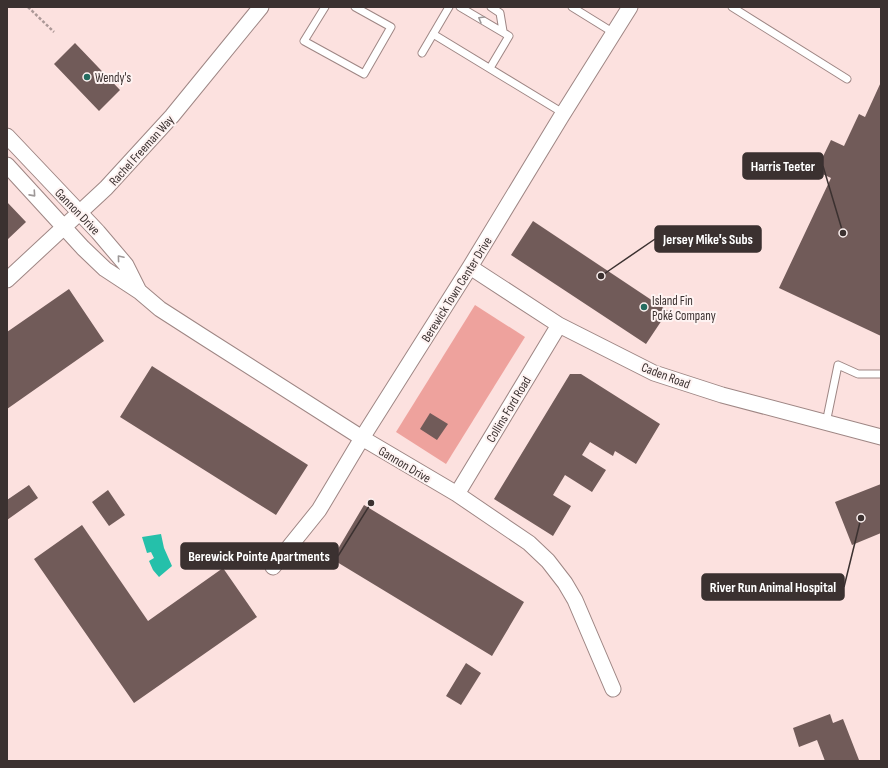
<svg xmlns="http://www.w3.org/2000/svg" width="888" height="768" viewBox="0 0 888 768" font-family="'Sofia Sans Condensed',sans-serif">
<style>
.green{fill:#eea29d}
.water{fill:#25c0aa}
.building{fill:#715b59}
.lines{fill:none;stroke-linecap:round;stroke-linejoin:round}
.service-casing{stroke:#9e8684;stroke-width:9}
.minor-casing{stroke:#9e8684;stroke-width:17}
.path{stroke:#ac9897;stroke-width:2.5;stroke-dasharray:3 2;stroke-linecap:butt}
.service{stroke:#fff;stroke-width:7}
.minor{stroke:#fff;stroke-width:15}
.oneway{stroke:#9d9898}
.poi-dot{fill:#256c60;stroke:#fef3f2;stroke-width:1.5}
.labels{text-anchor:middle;stroke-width:4;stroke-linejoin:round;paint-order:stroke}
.poi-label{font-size:13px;fill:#3b3130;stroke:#fef3f2;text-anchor:start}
.street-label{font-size:13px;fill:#3b3130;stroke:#fef3f2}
.leader{fill:none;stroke:#3b3130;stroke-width:1.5}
.callout-dot{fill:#3b3130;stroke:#fef3f2;stroke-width:1.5}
.callout{fill:#3b3130;stroke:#3b3130;stroke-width:1.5}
.callout-label{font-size:14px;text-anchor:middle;font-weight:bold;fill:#fff}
</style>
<rect width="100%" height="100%" fill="#fce1df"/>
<!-- green -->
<path class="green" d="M475 305 525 337 446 464 396 432Z"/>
<!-- water -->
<path class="water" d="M161 534 164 548 172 566 159 577 153 570 149 561 154 558 151 552 147 553 142 537Z"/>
<!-- building -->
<path class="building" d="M75 43 120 90 99 111 54 64Z
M881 82V336L779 288 831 178 816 171 831 140 844 146 859 114 865 117Z
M7 202 26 222 7 240Z
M533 221 668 311 646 344 511 255Z
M69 289 104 341 7 409V332Z
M152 366 308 465 276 515 120 417Z
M570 374H581L660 424 636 464 615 451 613 456 590 442 582 455 606 470 592 492 565 475 553 495 571 506 553 536 494 499Z
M430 413 448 424 437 440 420 429Z
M881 484V533L852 545 835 502Z
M29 485 38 498 7 520V500Z
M108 490 125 515 109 526 92 502Z
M364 505 524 602 492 656 332 559Z
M82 525 148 621 223 568 257 617 134 703 34 559Z
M466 663 481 673 461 705 446 696Z
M830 714 833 723 843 719 859 760 825 761 817 740 799 747 793 728Z"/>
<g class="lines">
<defs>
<path id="service" d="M325 7 304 41 364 74 391 27 355 7
M460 7 509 36 490 68
M491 7 500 13 503 31
M572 7 614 33
M732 7 847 79
M433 34 563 113
M422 53 449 7
M826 423 838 365 858 374H881"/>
<path id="minor" d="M7 136 98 232 126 265 139 291
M7 165 83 248 105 269 140 292 160 309 202 336 362 438 457 494 529 543 548 561 565 583 575 600 613 689
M470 267 559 325 654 373 722 395 881 437
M7 280 106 188 172 116 261 7
M457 494 559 325
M273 567 319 510 362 438 470 267 561 117 630 7"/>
</defs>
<!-- service casing -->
<use href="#service" class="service-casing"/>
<!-- minor casing -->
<use href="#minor" class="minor-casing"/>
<!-- path -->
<path class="path" d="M28 7 54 32"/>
<!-- service -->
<use href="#service" class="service"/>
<!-- minor -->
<use href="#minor" class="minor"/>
</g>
<!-- one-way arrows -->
<defs><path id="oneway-chevron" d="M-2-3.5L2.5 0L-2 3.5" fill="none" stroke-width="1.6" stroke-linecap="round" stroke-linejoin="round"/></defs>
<g class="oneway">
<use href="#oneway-chevron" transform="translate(481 19) rotate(-150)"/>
<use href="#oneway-chevron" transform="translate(33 194) rotate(48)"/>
<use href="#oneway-chevron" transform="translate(120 258) rotate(-130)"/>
</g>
<!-- markers -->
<g class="poi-dot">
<circle cx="87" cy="77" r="4"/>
<circle cx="644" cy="307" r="4"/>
</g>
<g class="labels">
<!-- poi labels -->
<g class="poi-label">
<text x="95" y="82">Wendy's</text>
<text x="652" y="305">Island Fin<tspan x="652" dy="15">Poké Company</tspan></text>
</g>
<!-- street labels -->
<g class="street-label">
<text transform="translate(141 150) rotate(-48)" y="5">Rachel Freeman Way</text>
<text transform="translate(78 211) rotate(46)" y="5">Gannon Drive</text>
<text transform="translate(456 289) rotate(-58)" y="5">Berewick Town Center Drive</text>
<text transform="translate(666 375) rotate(21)" y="5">Caden Road</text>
<text transform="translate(508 409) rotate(-59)" y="5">Collins Ford Road</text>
<text transform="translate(405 464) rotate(31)" y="5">Gannon Drive</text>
</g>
</g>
<!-- callouts -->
<path class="leader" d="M843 233L823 166M601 276L655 239M371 503L338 556M861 518L844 587"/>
<g class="callout-dot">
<circle cx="843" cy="233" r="4"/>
<circle cx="601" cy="276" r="4"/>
<circle cx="371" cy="503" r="4"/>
<circle cx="861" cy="518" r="4"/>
</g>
<g class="callout">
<rect x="743" y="153" width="80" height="26" rx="4"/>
<rect x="655" y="226" width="106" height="26" rx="4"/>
<rect x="181" y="543" width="157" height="26" rx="4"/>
<rect x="702" y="574" width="142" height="26" rx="4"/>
</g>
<g class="callout-label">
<text x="783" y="171">Harris Teeter</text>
<text x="708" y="244">Jersey Mike's Subs</text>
<text x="259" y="561">Berewick Pointe Apartments</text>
<text x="773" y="592">River Run Animal Hospital</text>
</g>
<!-- border -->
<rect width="888" height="768" fill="none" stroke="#3b3130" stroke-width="16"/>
</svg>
